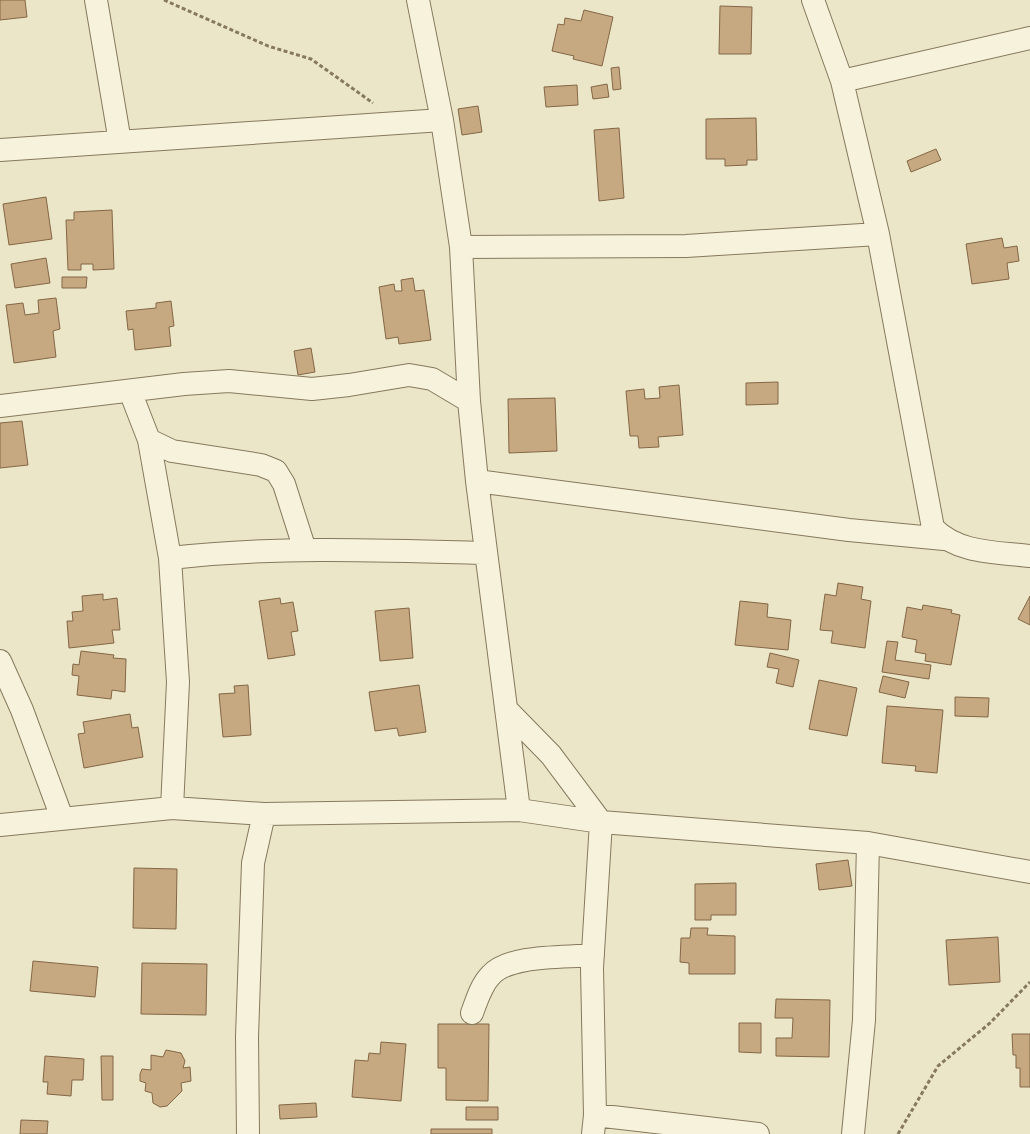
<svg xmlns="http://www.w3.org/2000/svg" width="1030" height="1134" viewBox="0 0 1030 1134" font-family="'Zilla Slab',serif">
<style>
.building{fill:#c6a881;stroke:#836746}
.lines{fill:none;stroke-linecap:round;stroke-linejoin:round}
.minor-casing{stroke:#86795e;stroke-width:24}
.path{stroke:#86795e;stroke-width:3;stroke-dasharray:4 2.5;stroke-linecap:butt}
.minor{stroke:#f6f2db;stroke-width:22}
</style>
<rect width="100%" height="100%" fill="#ebe6c8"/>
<!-- building -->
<path class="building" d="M0 0H25L27 17 0 20Z
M720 6 752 7 751 54H719Z
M584 10 613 17 602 66 573 59 574 56 552 51 558 24 564 25 565 18 581 21Z
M619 67 621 89 613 90 611 68Z
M607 84 609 97 593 99 591 87Z
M577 85 578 105 546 107 544 87Z
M478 106 482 132 462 135 458 109Z
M756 118 757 160H747V165L725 166V159H706V119Z
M619 128 624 198 599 201 594 130Z
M936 149 941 160 911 172 907 161Z
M46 197 52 239 9 245 3 204Z
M112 210 114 269 93 270V264H81V270H68L66 220H74V212Z
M1002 238 1004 248 1017 246 1019 261 1007 263 1009 279 972 284 966 244Z
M46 258 50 283 15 288 11 264Z
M62 277H87L86 288H62Z
M413 278 415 291 424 290 431 340 399 344 398 337 386 339 379 287 394 284 395 291H402L401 280Z
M56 298 60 329 53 331 56 357 14 363 6 305 23 303 25 315 39 313 38 300Z
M171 301 174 326 169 327 171 346 135 350 133 329 128 330 126 311 156 308V303Z
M311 348 315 372 298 375 294 351Z
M778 382V404L746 405V383Z
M679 385 683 435 658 437 659 447 639 448 638 436H630L626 391 644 389 645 399 660 398 659 387Z
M555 398 557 451 509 453 508 399Z
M22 421 28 465 0 468V423Z
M838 583 863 587 861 599 871 601 865 648 831 643 833 631 820 630 825 594 836 596Z
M103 594V600L117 598 120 630H112L114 643 69 648 67 621H73L72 612 83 611 82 596Z
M1030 596V625L1018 619Z
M280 598 281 604 293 602 298 631 291 632 295 655 268 659 259 601Z
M740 601 768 604 767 617 791 620 788 650 735 645Z
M923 605 952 610 951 613 960 615 951 665 925 661 926 654 915 652 917 640 902 637 907 607 922 610Z
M409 608 413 658 380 661 375 611Z
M887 641 898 642 895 660 931 665 929 679 882 672Z
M81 651 114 655 113 658 126 659 125 692 112 690 111 699 77 695 79 676 72 675 73 664 79 665Z
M770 653 799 660 793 687 776 683 779 669 767 667Z
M883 676 909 682 905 698 879 692Z
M819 680 857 688 847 736 809 729Z
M248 685 251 735 223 737 219 694 235 693 234 686Z
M419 685 426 732 399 736 397 728 375 731 369 692Z
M955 697 989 698 988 717 955 716Z
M887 706 943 710 937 773 915 771 916 766 882 763Z
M130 714 132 728 138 727 143 757 84 768 78 734 85 733 83 722Z
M848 860 852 886 819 890 816 864Z
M134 868 177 869 176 929 133 928Z
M736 883V915H711V920H695V884Z
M691 928H708L707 935 735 936V974H689V963L680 962 681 938H690Z
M998 937 1000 982 949 985 946 940Z
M33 961 98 967 95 997 30 991Z
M142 963 207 964 206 1015 141 1014Z
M776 999 830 1000 829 1057 776 1056V1038H792L793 1018H775Z
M739 1023H761V1053L739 1052Z
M438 1024H489L488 1101 446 1100V1068H438Z
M1012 1034H1030V1087H1020V1068H1016V1055H1013Z
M381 1042 406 1044 401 1101 352 1097 355 1060 368 1061 369 1053 380 1054Z
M166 1050 181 1053 185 1061 183 1068 190 1067 191 1081 181 1083 182 1091 167 1106 160 1107 153 1103 152 1093 145 1091 146 1083 140 1081V1074L142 1069 151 1070V1055L163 1057Z
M45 1056 84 1059 83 1080H72L71 1096 47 1094 48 1082H43Z
M101 1056H113V1100H102Z
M316 1103 317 1117 280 1119 279 1105Z
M466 1107H498V1120H466Z
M21 1120 48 1121 47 1134H20Z
M431 1129H492V1134H431Z"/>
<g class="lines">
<defs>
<path id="minor" d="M96 0 120 142
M418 0 442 120 461 247 469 401 477 481 519 810
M813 0 842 81 878 234 933 528C959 554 996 552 1030 556
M842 81 1030 38
M0 150 442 120
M461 247 686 246 878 234
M130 391 149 440 170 558 178 682 172 808
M0 406 184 384 229 381 312 389 349 385 409 375 432 379 469 401
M149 440 172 451 261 465 276 471 284 484 305 550
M477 481 849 530 944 539
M170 558C275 546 381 550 486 553
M0 661 22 710 62 818
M506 709 551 755 601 822 592 968 595 1115 593 1134
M0 825 172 808 264 814 519 810 601 822 868 843 1030 872
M472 1013C477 1000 481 985 491 975 510 954 566 958 593 955
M595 1115 758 1134
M248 1134 247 1037 253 863 264 814
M853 1134 864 1020 868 843"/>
</defs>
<!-- minor casing -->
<use href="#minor" class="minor-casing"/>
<!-- path -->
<path class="path" d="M164 0 268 46 311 59 373 103
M898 1134 938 1066 990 1023 1030 982"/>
<!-- minor -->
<use href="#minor" class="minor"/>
</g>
</svg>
